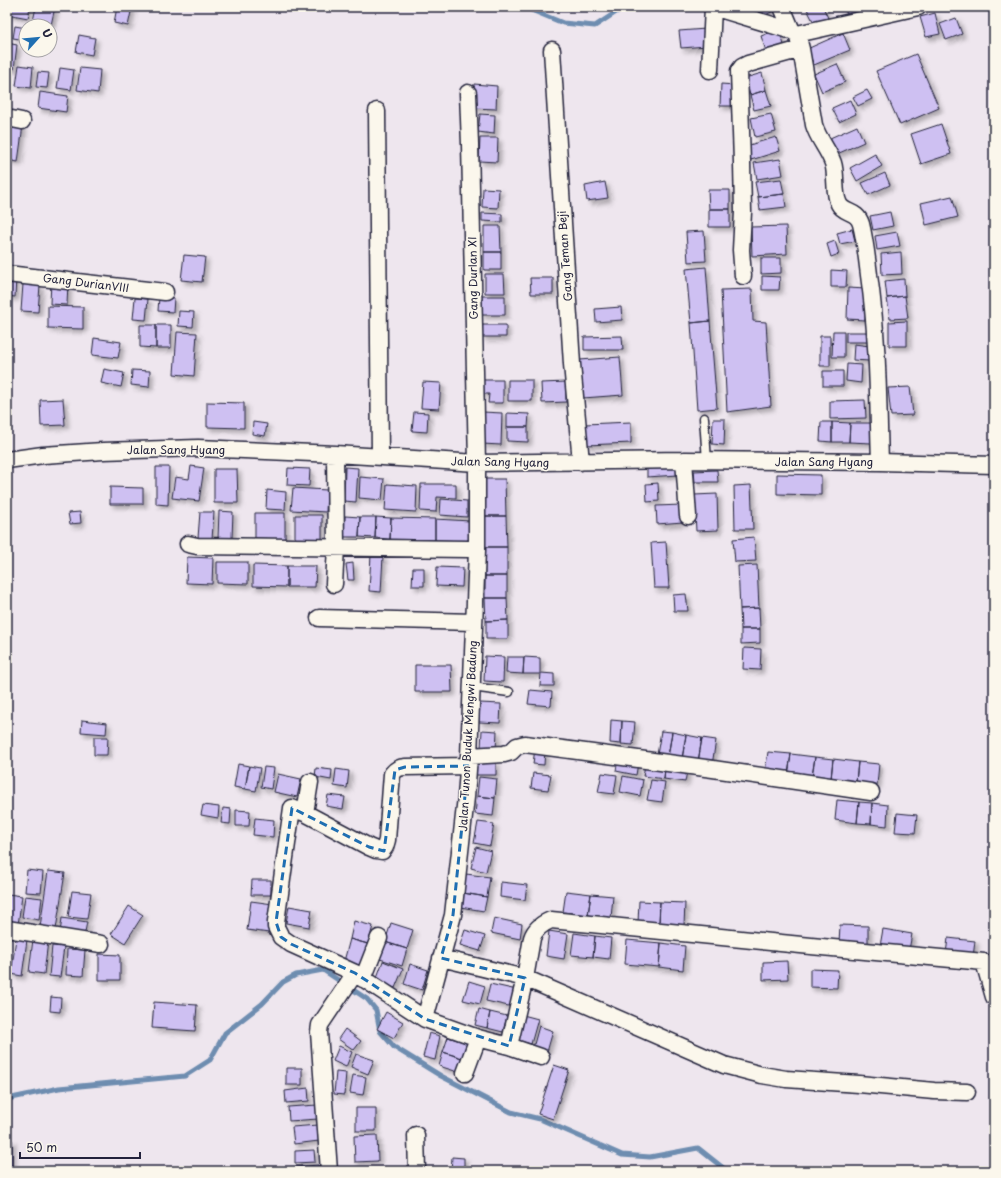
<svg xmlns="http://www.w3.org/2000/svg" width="1001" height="1178" viewBox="0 0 1001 1178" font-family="'Playpen Sans',sans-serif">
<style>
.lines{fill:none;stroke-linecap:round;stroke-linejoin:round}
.stream{stroke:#6e8db0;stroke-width:5}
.building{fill:#cec0f2;stroke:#22223b;filter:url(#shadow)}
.service-casing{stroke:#22223b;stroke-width:11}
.minor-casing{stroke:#22223b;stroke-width:19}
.service{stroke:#fbf7ec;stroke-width:8}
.minor{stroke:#fbf7ec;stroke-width:16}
.marked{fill:none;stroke:#1f6fb2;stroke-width:3;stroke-dasharray:8 5;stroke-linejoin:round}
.labels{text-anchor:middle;stroke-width:3;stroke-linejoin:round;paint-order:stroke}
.street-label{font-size:11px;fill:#22223b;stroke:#fbf7ec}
</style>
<defs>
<filter id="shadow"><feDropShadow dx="3.5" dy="3.5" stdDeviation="2" flood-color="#0004"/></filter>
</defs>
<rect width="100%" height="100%" fill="#eee6ee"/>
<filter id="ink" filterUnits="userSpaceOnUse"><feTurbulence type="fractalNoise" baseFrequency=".025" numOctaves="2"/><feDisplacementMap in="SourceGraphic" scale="8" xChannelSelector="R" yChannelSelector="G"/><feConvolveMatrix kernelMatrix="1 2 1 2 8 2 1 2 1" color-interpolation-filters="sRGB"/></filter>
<g filter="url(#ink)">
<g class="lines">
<!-- stream -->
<path class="stream" d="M524 7 563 23 595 26 624 7
M7 1099 59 1088 185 1076 210 1060 225 1033 262 1004 283 982 296 975 323 970 367 999 376 1010 380 1031 394 1047 441 1076 511 1112 540 1119 622 1155 650 1157 698 1148 727 1171"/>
</g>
<!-- building -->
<path class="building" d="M7 7H30L28 18 7 14Z
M36 7H55L51 25 33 21Z
M117 7H132L128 26 114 23Z
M753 7H772L774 11 758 18Z
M806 7H823L828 18 815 25Z
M844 7H871L872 9 848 17Z
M935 13 940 34 926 37 920 17Z
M956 18 962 34 946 40 940 24Z
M15 26 26 28V40L13 38Z
M706 29 707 46 681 48 679 31Z
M779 29 785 48 767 54 761 36Z
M843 33 850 50 814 65 807 49Z
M79 35 95 38 92 55 76 52Z
M7 43 17 45 14 69 7 68Z
M916 54 939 108 900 125 876 71Z
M837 64 845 82 822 92 814 74Z
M19 65 33 67 31 88 16 86Z
M60 68 74 70 71 90 57 88Z
M80 68 100 70 98 93 77 90Z
M38 72 49 73 47 88 36 87Z
M762 73 766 90 750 95 745 78Z
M474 84 497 86 496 109 473 108Z
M721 84 735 85 734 106H720Z
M766 90 771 106 754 110 750 95Z
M867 90 872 99 858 106 853 97Z
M40 92 68 96 66 112 38 108Z
M850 100 856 114 839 122 832 108Z
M480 114 495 115 494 134 478 132Z
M771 114 776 132 755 137 751 118Z
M7 123 23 125 18 162 7 160Z
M941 124 951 154 921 164 911 134Z
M857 126 864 142 837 154 830 138Z
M776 137 780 151 751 160 746 146Z
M480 138H498L497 162 479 161Z
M875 154 882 166 857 181 850 168Z
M780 159 783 175 757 179 754 163Z
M885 173 890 185 868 195 862 183Z
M781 179 784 194 758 197 755 182Z
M605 182 608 198 587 201 585 186Z
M483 188 499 189 498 208 482 207Z
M708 190H730V209H709Z
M784 194 786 207 760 210 758 197Z
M952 196 958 217 926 225 921 203Z
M709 209H730V227H709Z
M890 212 893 226 873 230 870 216Z
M482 213 502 214V222L482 221Z
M484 226H500L501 252H484Z
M786 226 787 254 752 256 751 227Z
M852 229 855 241 840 244 837 233Z
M704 231 706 261 688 262 686 232Z
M897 232 900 246 877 250 875 236Z
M835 241 839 254 831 257 827 244Z
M484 252H501V270H484Z
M901 252 902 274 882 275 881 254Z
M184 255 205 257 202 282 181 280Z
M761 258H781V273L761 274Z
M706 267 710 321 691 323 686 269Z
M831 270 847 271 846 287H831Z
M485 274H504L505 293H485Z
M762 276 780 277 779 290H762Z
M7 277H16L15 297 7 296Z
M530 278H553V294H531Z
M904 279 905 296 887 298 885 281Z
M51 281 68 282 67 305 50 304Z
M23 284 40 285 38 312 21 311Z
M848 288 866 289 865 320 847 319Z
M752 289 753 321 766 322 771 406 727 412 721 290Z
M481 296H505V315H481Z
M905 296 908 318 890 319 887 298Z
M159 297 174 298 173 312 158 311Z
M135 298 148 299 146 320 133 319Z
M48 306 83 307V329L48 328Z
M621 307 622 320 596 322 595 309Z
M179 311 194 312 193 327 178 326Z
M710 321 717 408 697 410 691 323Z
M907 321V346H889V322Z
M140 325H156V348L140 347Z
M156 325H171V348H156Z
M482 325H506V337H482Z
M833 331H844V357H832Z
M177 332 197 333 194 376 174 374Z
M846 332H872V342H846Z
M622 336 623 350H584V337Z
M820 336H830V366H820Z
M94 338 121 342 118 358 92 355Z
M854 344 870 346 869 361 853 360Z
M620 357 623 395 583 398 580 360Z
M847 364 862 365 861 383 846 381Z
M104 369 124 373 121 387 101 383Z
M132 370 150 371 149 387 131 385Z
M823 371H843V386H823Z
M481 380H503V403H488L489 394H482Z
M508 380H532V401H508Z
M423 382 441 383 439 409 421 408Z
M566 382V402L542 403 541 383Z
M910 387 913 415 891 416 888 388Z
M63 399 65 425 41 426 40 400Z
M865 400 866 418 830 419V401Z
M207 402 244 403V428L207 427Z
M414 412 428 413 427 432 412 431Z
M483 412 502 413 501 445 482 444Z
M507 413 529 414 528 427H507Z
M713 419H725L724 445 712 444Z
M253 422 267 424 265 436 252 434Z
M631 422V443L586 445 585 424Z
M821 422H832V442L820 441Z
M832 422 850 423 849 442H832Z
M850 423H872L871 443 849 442Z
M507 427H528V442L507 441Z
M678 464V475L647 477V466Z
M191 466 204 468 199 501 172 498 175 477 189 479Z
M156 467H169L168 505 156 504Z
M345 467 358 468 356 502 344 501Z
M288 468 310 469 309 486 287 485Z
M214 469H237L238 503H214Z
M717 470 718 482H695L694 471Z
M777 474 821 475V495L777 494Z
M360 477 384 479 382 500 359 498Z
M483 479H505L506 516H484Z
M658 483 659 501 647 502 646 484Z
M387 484 417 486 416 512 385 510Z
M421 484H456V498L437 497 436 512 420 511Z
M751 485 753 529H735L734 486Z
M110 487 143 488V504H110Z
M293 488 327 490 326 512 291 510Z
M267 490 286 492 285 510 266 509Z
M717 494 718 530 696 531 694 495Z
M441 499 467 501V517L440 515Z
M682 505 683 522 657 524 656 506Z
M219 511 233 512 232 538H218Z
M80 512 81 523 70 524 68 513Z
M200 512H214L212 539 198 538Z
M255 513H285V539L255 538Z
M295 515H322V539H295Z
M345 516 360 517 359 537H344Z
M484 516H506L507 547H484Z
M360 517H376L375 538 359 537Z
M376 517 391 518 390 539 375 538Z
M391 518 435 519V540L390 539Z
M435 519 470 521V541L435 540Z
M754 537 756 561 735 562 733 539Z
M666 542 669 588H654L651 543Z
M484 547H507V576H485Z
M371 555 383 556 381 592 369 591Z
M187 557 213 558 212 584 186 583Z
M217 562H248V584L217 583Z
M353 563 354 580H348L346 564Z
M253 565 287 566V587L253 586Z
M757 565 759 608 740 609 738 566Z
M287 566H316L315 587H287Z
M437 567 463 568 462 587 436 586Z
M413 568H424V586H412Z
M485 576H507V598H485Z
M686 594 688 611H674L673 595Z
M485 598H507L508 620 486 621Z
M759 608 760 629H741L740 609Z
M508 620V639H486V621Z
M741 629H760V643L741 644Z
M744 648 761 649 760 670 743 669Z
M485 656 504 657 503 682 484 681Z
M507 657H524L523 674 506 673Z
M524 657 540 658V674H523Z
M415 665H451L452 692H415Z
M541 673 554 674V686H540Z
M530 690 552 692 551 706 528 704Z
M480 703 501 704 500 723 479 722Z
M82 720 107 723 106 734 81 732Z
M611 720 622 721 621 744 610 743Z
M622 721 635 722 633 745 621 744Z
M482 730 497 731 496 749 481 748Z
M661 731 672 732 668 757 657 755Z
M672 732 686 735 682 759 668 757Z
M686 735 702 738 698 762 682 759Z
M94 737H108L107 755H94Z
M702 738 716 740 712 765 698 762Z
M535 748 545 749 544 765 533 764Z
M768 752 791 754 788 775 765 772Z
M791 754 815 757 812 777 788 775Z
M815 757 833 759 831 779 812 777Z
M618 759 638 763 636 775 616 771Z
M833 759 858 762 856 782 831 779Z
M475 761 496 762V775H475Z
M858 762 879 764 877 785 856 782Z
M238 764 249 766 245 789 234 787Z
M645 765 665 768 664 779 643 776Z
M249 766 260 768 256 791 245 789Z
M264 767 274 768 271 789 261 787Z
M316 768 332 770 331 780 315 777Z
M665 768 687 771 685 782 664 779Z
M336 769 349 771 347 788 334 786Z
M533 773 551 775 548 790 531 788Z
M602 773 617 775 614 794 598 792Z
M278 774 301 779 297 797 274 792Z
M623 776 643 780 640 796 620 792Z
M479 777 497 779 495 798 477 796Z
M651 780 665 782 662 802 647 800Z
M328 795 345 797 343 809 326 806Z
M477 796 495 798 493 816 475 814Z
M837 800 859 802 857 823 835 820Z
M859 802 872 803 871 824 857 823Z
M872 803 888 805 887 826 871 824Z
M203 805 219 807 218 818 201 815Z
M223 808 231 809 230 824 221 823Z
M236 810 250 811 249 826H236Z
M897 813 917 815 915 833 895 832Z
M255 818 274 820 273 837 253 835Z
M478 822 494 824 490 846 474 843Z
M476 847 491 851 486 872 471 868Z
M27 870 43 872 41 893 25 892Z
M48 871 65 873 56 929 40 927Z
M466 874 490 877 487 897 463 893Z
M252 880H271V895H251Z
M501 882 527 885 525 900 500 897Z
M72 891 91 893 87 919 68 917Z
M566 891 591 894 588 915 563 912Z
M463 893 487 897 484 911 460 907Z
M8 894 22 896 18 925 7 923Z
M591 894 613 896 611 918 588 915Z
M25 896 42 898 39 920 22 917Z
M251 901 273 904 269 933 247 930Z
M639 901 660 902 659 924 638 923Z
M660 902 685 903 684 925 659 924Z
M129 906 143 915 125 943 111 934Z
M289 906 312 910 309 927 286 923Z
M62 918 87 922 84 937 60 933Z
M494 918 522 924 520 939 491 933Z
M354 921 373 926 368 944 350 939Z
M391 923 413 930 407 949 385 942Z
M840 925 868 926V945L839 943Z
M883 929 912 934 909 950 880 946Z
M465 930 485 936 480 951 460 945Z
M549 931 568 934 564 959 546 956Z
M574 933 595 936 593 957 571 955Z
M595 936 611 938 609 959 593 957Z
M16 938 27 940 22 976 11 974Z
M948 938 975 941 973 957 946 954Z
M33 939 48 941 44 974 29 972Z
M350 939 368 944 361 970 343 965Z
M627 940 661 943 659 967 625 964Z
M385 942 407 949 402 966 380 959Z
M661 943 685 946 683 970 659 967Z
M52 946 64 947 60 977 49 976Z
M67 949 85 950 83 976 66 975Z
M99 954 120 955V980H99Z
M383 961 403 969 395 988 376 980Z
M787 961 788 979 763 980V962Z
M410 964 428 970 422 990 404 984Z
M810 969 838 970 837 988 810 987Z
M469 981 485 986 480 1004 463 1000Z
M490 984 517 990 513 1007 486 1001Z
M51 997 61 998 60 1012 50 1011Z
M154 1002 197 1005 195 1031 152 1028Z
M479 1009 490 1012 487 1028 475 1025Z
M386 1012 403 1022 394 1038 377 1029Z
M490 1012 507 1016 503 1032 487 1028Z
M523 1015 538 1019 531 1044 516 1040Z
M539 1026 553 1031 547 1052 533 1048Z
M345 1029 361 1041 354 1050 338 1039Z
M429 1033 440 1036 435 1060 423 1057Z
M448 1037 467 1043 462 1058 443 1052Z
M339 1046 352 1052 346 1067 333 1061Z
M443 1052 462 1058 458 1072 439 1066Z
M356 1054 374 1060 368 1074 351 1067Z
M554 1065 569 1070 553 1119 538 1114Z
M286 1068H302V1085H286Z
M336 1072 346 1073 344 1095 334 1094Z
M353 1075 366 1077 363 1095 350 1093Z
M308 1088 309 1101 286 1103 285 1091Z
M317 1105 318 1119 289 1121 288 1107Z
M356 1108H376V1131H356Z
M318 1125 319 1141 294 1144 292 1127Z
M377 1135 378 1161 355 1162 354 1136Z
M7 1140H12V1171H7Z
M314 1150 315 1162 295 1163V1151Z
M452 1157 464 1158V1171H451Z
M318 1165V1171H295V1167Z"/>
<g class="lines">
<defs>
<path id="service" d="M704 418 707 461
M472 687 509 692"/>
<path id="minor" d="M782 7 792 31 797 34 801 49 814 125C818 139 828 149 833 163 837 175 833 193 839 204 844 214 857 210 861 224 865 240 867 258 869 275 878 337 878 399 880 462
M797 34 918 7
M552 50 572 364 581 462
M710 70 713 7 792 31
M377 111 380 457
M7 118 22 121
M7 274 165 292
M743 276 741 250 743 212 742 162 739 71 742 67 748 64 801 49
M7 460 43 455 103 451 198 448 335 454 477 463 684 460 880 462 994 465
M684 460 688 516
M188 544 197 546 469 549
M334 584 336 547 335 454
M319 618 474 622
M469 756 504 754 511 752 517 746 525 744 713 769 871 792
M468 766 405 767C399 767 396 769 392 774L387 840 385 847 382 851 376 850 369 847 305 813 292 808 276 922V927L281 937 291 944 355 973 425 1019 453 915 466 797 469 756 477 550V463L470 144 468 93
M305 813 310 782
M7 929 101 944
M441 958 525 978 724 1065 762 1075 786 1079 859 1084 934 1091 967 1092
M363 979 379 938
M425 1019 478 1038 509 1046 525 978 532 938C535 929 541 924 551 920L811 946 984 962 994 997
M509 1046 541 1057
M465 1073 478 1038
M416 1135 417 1171
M329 1171 319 1032 320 1025 355 973"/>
</defs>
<!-- service casing -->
<use href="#service" class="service-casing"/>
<!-- minor casing -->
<use href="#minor" class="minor-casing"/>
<!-- service -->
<use href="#service" class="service"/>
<!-- minor -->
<use href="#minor" class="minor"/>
</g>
</g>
<!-- marked area -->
<path class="marked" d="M468 766 453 915 441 958 525 978 509 1046 425 1019 355 973 291 944 281 937 276 922 292 808 369 847 384 851 395 770 405 767Z"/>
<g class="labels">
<!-- street labels -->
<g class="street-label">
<text transform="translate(565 256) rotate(-94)" y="4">Gang Teman Beji</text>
<text transform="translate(473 278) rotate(-91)" y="4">Gang DurIan XI</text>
<text transform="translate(86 283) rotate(7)" y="4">Gang DurianVIII</text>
<text x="176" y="454">Jalan Sang Hyang</text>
<text transform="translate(500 462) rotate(1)" y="4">Jalan Sang Hyang</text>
<text x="824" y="466">Jalan Sang Hyang</text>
<text transform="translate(468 736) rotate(-87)" y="4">Jalan Tunon Buduk Mengwi Badung</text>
</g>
</g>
<!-- margin -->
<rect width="1001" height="1178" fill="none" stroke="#fbf7ec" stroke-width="24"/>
<rect x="12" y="12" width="977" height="1154" fill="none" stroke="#22223b" stroke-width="1.5" filter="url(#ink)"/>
<!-- north arrow -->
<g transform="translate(38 38) rotate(63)"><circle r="19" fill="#fbf7ec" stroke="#a4a2a5"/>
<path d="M0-3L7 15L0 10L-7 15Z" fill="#1f6fb2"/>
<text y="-6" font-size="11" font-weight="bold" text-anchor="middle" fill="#22223b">U</text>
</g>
<!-- scale -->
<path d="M20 1152v6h120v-6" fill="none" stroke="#22223b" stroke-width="2"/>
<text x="26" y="1152" font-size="12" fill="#22223b" stroke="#fbf7ec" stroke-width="3" paint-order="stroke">50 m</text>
</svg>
